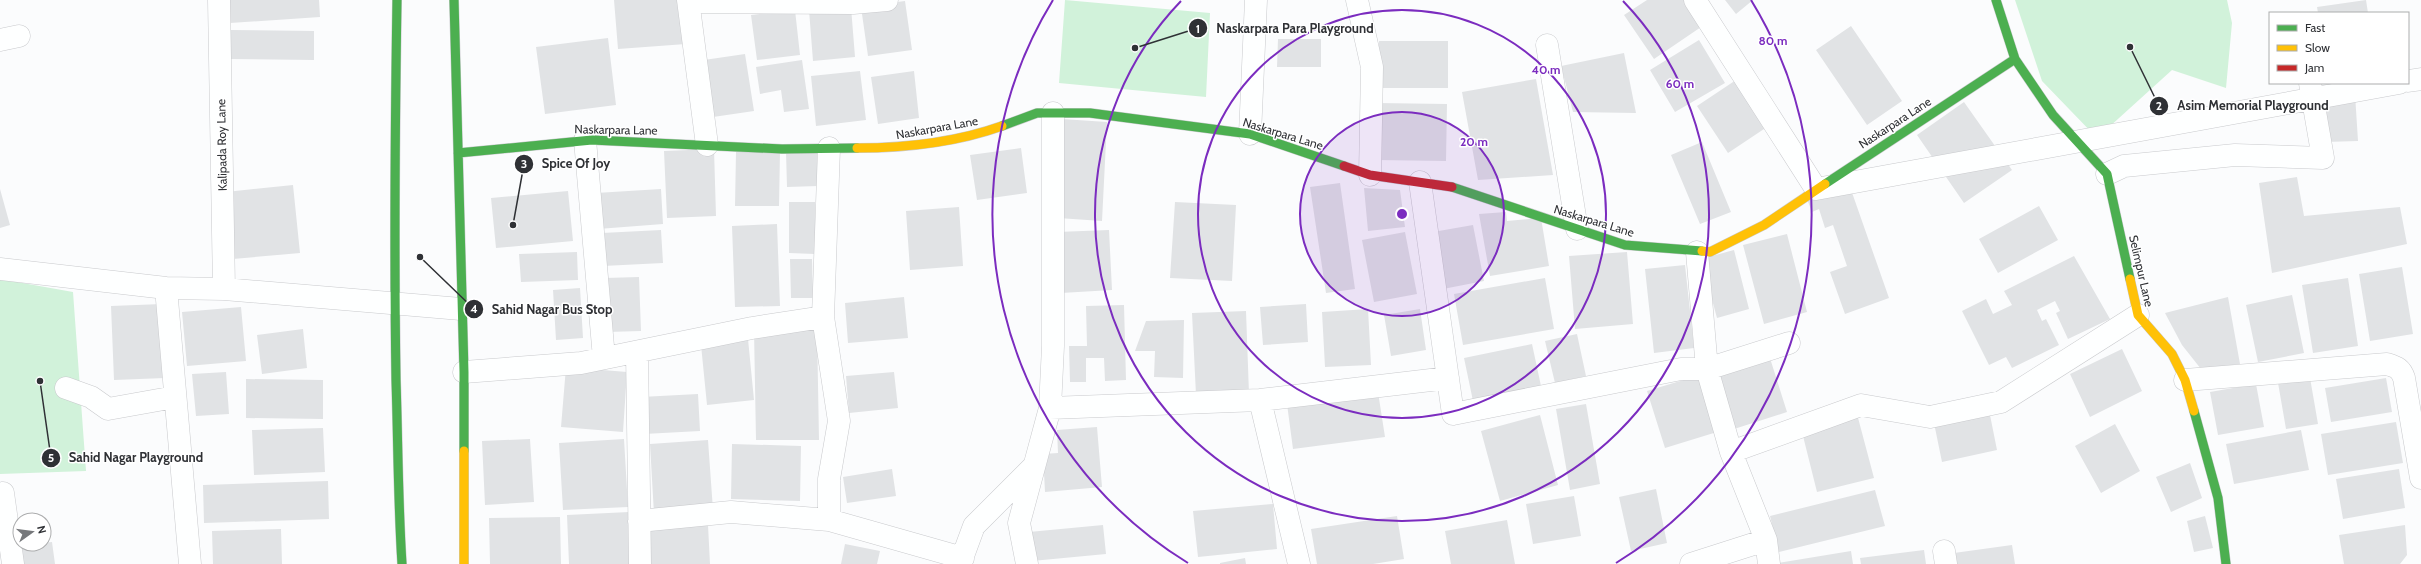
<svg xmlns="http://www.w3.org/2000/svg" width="2421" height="564" viewBox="0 0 2421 564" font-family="Cabin,sans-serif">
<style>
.green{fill:#d1f2da}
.building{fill:#e1e3e5}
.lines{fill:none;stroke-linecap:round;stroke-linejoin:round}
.street-casing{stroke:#c9cacd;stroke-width:23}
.fast-casing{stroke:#c9cacd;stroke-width:10}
.slow-casing{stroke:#c9cacd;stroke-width:10}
.jam-casing{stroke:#c9cacd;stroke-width:10}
.street{stroke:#feffff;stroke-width:22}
.fast{stroke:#4caf50;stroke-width:9}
.slow{stroke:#ffc107;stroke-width:9}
.jam{stroke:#c62828;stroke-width:9}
.ring{fill:none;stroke:#7b2cbf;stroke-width:2}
.labels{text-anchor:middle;stroke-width:3;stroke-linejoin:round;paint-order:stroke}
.street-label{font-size:12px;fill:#2f3135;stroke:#fff}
.centre{fill:#7b2cbf;stroke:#fff;stroke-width:2}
.ring-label{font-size:12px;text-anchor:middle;font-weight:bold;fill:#7b2cbf;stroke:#fff;stroke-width:3;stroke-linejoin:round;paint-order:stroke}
.leader{fill:none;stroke:#2f3135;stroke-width:1.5}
.callout-dot{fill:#2f3135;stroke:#fff;stroke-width:1.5}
.mark-label{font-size:12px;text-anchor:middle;font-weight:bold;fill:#fff}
.callout-label{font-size:13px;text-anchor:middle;font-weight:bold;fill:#2f3135;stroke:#fff;stroke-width:3;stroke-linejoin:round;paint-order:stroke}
</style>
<rect width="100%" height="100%" fill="#fbfcfd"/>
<!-- green -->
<path class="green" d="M1065 0 1210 13 1206 97 1059 83Z
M2015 0H2227L2232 23 2226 88 2172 70 2097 138 2042 81Z
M0 279 73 292 86 471 0 474Z"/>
<!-- building -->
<path class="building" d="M229 0H319L320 17 230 23Z
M614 0H683L686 44 618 49Z
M1647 0H1688L1704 25 1654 59 1624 15Z
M1725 0H1753L1736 14Z
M2366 0 2368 13H2318L2317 7Z
M905 1 912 50 868 56 861 7Z
M851 7 855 57 813 61 809 10Z
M795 10 800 55 757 60 751 15Z
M1851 26 1902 101 1867 125 1816 50Z
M230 30 314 31V60L229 59Z
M608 38 616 105 545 114 536 47Z
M1278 39H1321V67H1277Z
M1699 40 1725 83 1675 112 1650 70Z
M1379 41H1448V88H1379Z
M1624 53 1636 113 1573 112 1561 66Z
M745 54 754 111 713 117 704 60Z
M802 60 809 109 784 112 781 90 760 94 756 67Z
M860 71 866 120 816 126 811 76Z
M914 71 919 118 878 124 871 77Z
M1739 78 1770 125 1728 153 1697 106Z
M1536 79 1553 175 1478 180 1462 92Z
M2355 94 2358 141 2325 142 2322 96Z
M1964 102 2012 170 1964 203 1917 135Z
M1377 103 1447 104 1446 161 1376 160Z
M1062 119 1107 122 1102 221 1058 218Z
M1702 142 1731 212 1700 224 1671 155Z
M1021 148 1027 193 977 200 970 155Z
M714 149 716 216 667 218 664 151Z
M736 152H780L779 206H735Z
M786 152H817L818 186 787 187Z
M2297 177 2304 216 2400 207 2407 244 2272 273 2259 183Z
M1340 183 1355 289 1326 293 1310 187Z
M1849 184 1889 298 1845 314 1830 272 1847 266 1833 225 1825 228 1819 209 1812 212 1807 199Z
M293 185 300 253 233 259 226 192Z
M1364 188 1400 190 1405 227 1368 231Z
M0 189 10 225 0 228Z
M661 189 663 224 598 229 596 193Z
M568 191 573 241 496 248 491 198Z
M789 202H815V254L789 253Z
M1175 202 1236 205 1232 281 1170 278Z
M2039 206 2058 240 1998 273 1979 239Z
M959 207 963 266 910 270 906 211Z
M1506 212 1507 221 1541 218 1549 266 1490 276 1479 214Z
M777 224 780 306 735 307 732 226Z
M1473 225 1484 281 1443 289 1433 232Z
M661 230 663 263 603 266 602 233Z
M1109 230 1112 290 1061 293 1057 232Z
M1405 232 1417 294 1374 302 1362 240Z
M1787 234 1807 312 1764 324 1743 245Z
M1734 250 1749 309 1717 318 1701 259Z
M577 252 578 280 521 282 519 254Z
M1627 252 1633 324 1575 329 1569 256Z
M2074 256 2110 319 2068 339 2056 313 2060 311 2055 301 2037 310 2042 321 2046 319 2059 345 2012 368 2006 357 1989 365 1962 311 1986 299 1993 314 2012 305 2004 291Z
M790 259H812L813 298H791Z
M1685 265 1694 348 1654 353 1645 269Z
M2402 267 2413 334 2370 341 2359 274Z
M639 277 641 331 607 332 605 278Z
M1545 278 1554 329 1463 345 1454 294Z
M2348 278 2358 346 2313 353 2302 285Z
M580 288 583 338 556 340 553 290Z
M2292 295 2304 353 2258 362 2246 305Z
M904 297 908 338 848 343 845 303Z
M2228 297 2240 364 2201 369 2182 345 2165 313Z
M162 304 165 378 114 380 111 306Z
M1306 304 1308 342 1263 345 1260 307Z
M1124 305 1126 380 1105 381 1104 358H1086V382H1070L1069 346H1087L1086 306Z
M241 307 246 361 187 366 182 312Z
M1368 309 1371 365 1325 367 1322 312Z
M1420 309 1426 350 1391 356 1384 315Z
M1246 311 1249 394 1196 395 1192 313Z
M1184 320 1183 378 1154 377 1155 351H1135L1146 321Z
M303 329 307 368 262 374 257 335Z
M817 329 819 440H756L754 330Z
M1577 334 1586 376 1555 383 1545 341Z
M748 339 754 400 707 405 701 345Z
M1532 344 1541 386 1473 401 1464 358Z
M2122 349 2142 391 2090 417 2070 374Z
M1769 355 1787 412 1731 430 1713 373Z
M566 367 627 372 623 432 561 427Z
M226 372 229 414 196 416 192 374Z
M894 372 898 408 849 413 846 376Z
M2309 372 2318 424 2286 429 2277 377Z
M1700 375 1717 432 1665 448 1647 391Z
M2386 378 2392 412 2331 422 2325 388Z
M246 379 323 380V419L246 418Z
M2256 384 2264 427 2218 435 2210 392Z
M1378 392 1385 437 1293 449 1287 404Z
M698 394 700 431 644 434 641 397Z
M1586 404 1600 484 1570 490 1556 409Z
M1989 410 1997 450 1942 462 1934 423Z
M1857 414 1874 478 1817 492 1801 428Z
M1540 415 1558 485 1500 501 1481 431Z
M2396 422 2403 463 2328 475 2321 434Z
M2115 424 2140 471 2101 493 2075 446Z
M1097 427 1102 487 1045 492 1043 454 1058 453 1057 430Z
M323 428 325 472 254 475 252 430Z
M2301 430 2309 470 2234 484 2226 444Z
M530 439 534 502 485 505 482 441Z
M624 439 628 507 563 510 559 443Z
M708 440 713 510 654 514 650 444Z
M732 444 801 446 800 501 731 499Z
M2190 463 2202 498 2171 512 2156 477Z
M892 469 896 496 847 503 843 477Z
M2399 469 2405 508 2343 519 2336 479Z
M328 481 329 519 204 523 203 485Z
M1656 489 1667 543 1631 551 1619 497Z
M1875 490 1885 526 1779 552 1770 516Z
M1574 496 1581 536 1533 544 1526 504Z
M1273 504 1277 549 1198 557 1193 511Z
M629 512 631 564H569L567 515Z
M1397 516 1404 559 1373 564H1317L1311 529Z
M2205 516 2213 548 2194 552 2187 521Z
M560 517 561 564H490L489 518Z
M1507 520 1515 564H1451L1445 531Z
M708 525 710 564H650L648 528Z
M1103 525 1106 554 1032 561 1029 532Z
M2405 525 2407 555 2400 564H2344L2339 535Z
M281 529 282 564H213L212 531Z
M52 542 55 564H17L14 546Z
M845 544 880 551 877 564H841Z
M2012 545 2015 564H1956L1954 553Z
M1924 550 1926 564H1861L1860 558Z
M1851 551 1853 564H1778V563Z
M1245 558 1246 564H1220V563Z"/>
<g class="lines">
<defs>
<path id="street" d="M219 0 224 289
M688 0 707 145
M1357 0 1372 67 1370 175
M1695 0 1816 189 2399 83
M689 2 853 3 887 0
M0 40 19 36
M1547 45 1577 229
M2408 81 2421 79
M1250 134 1256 0
M585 140 604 358
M2107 174 2124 166 2235 155 2323 158 2310 83
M1420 182 1453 414 1681 369H1707L1789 343
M1697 252 1707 369 1731 452 1766 540 1769 564
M0 269 166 288 224 289 461 309
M166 288 190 564
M637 352 640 564
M464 372 581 363 752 328 823 317
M2185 380 2387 364C2397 367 2401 369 2404 378L2421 478
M66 388 91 397 108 409 175 397
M1260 400 1299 564
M1050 408 1260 400 1448 378
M1731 452 1861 405 1930 417 2001 402 2138 315
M3 493 13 564
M829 520V479L839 421 823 317 829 148
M639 521 731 512 829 520 963 558
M1944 551 1946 564
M960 564 974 526 1034 466
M1027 564 1019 523 1050 408 1053 346V113
M1691 564 1766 540"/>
<path id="fast" d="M397 0C395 127 394 253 396 380 398 441 398 503 402 564
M454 0 464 372V451
M1996 0 2015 59 2053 115 2107 174 2130 279
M1002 126 1037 113H1090L1250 134 1344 166
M458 153 592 140 782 149 857 148
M1825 184 2015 59
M1452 187 1625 245 1702 251
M2194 411 2218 498 2226 564"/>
<path id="slow" d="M857 148C905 148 957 142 1002 126
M1702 251 1710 252 1764 225 1825 184
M2130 279 2138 315 2172 354 2185 380 2194 411
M464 451V564"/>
<path id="jam" d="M1344 166 1370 175 1452 187"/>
</defs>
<!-- street casing -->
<use href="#street" class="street-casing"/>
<!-- fast casing -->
<use href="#fast" class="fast-casing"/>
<!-- slow casing -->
<use href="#slow" class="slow-casing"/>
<!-- jam casing -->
<use href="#jam" class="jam-casing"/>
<!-- street -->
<use href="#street" class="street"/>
<!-- fast -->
<use href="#fast" class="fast"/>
<!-- slow -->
<use href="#slow" class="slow"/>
<!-- jam -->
<use href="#jam" class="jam"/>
</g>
<!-- distance rings -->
<circle cx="1402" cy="214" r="102" fill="#7b2cbf" fill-opacity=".12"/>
<g class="ring">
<circle cx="1402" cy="214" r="102"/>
<circle cx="1402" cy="214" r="204"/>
<path d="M1623 1A307 307 0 1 1 1181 1"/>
<path d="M1188 563A409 409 0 0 1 1053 0M1751 0A409 409 0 0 1 1616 563"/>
</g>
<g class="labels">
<!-- street labels -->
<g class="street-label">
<text transform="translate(1895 123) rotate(-33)" y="4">Naskarpara Lane</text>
<text transform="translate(937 128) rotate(-10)" y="4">Naskarpara Lane</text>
<text transform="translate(616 130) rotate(1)" y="4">Naskarpara Lane</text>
<text transform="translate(1283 134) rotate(17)" y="4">Naskarpara Lane</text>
<text transform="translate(222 145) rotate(-91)" y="4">Kalipada Roy Lane</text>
<text transform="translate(1594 221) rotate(17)" y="4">Naskarpara Lane</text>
<text transform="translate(2141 271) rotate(77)" y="4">Selimpur Lane</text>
</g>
</g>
<circle cx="1402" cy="214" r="6" class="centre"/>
<g class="ring-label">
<text x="1773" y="45">80 m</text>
<text x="1546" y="74">40 m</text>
<text x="1680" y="88">60 m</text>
<text x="1474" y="146">20 m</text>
</g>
<!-- callouts -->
<path class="leader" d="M1135 48L1198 28M2130 47L2159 106M513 225L524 164M420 257L474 309M40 381L51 458"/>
<g class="callout-dot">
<circle cx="1135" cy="48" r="4"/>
<circle cx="2130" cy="47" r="4"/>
<circle cx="513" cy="225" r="4"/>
<circle cx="420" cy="257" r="4"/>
<circle cx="40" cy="381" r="4"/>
<circle cx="1198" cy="28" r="10"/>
<circle cx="2159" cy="106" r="10"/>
<circle cx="524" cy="164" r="10"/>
<circle cx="474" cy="309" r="10"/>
<circle cx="51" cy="458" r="10"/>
</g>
<g class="mark-label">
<text x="1198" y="33">1</text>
<text x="2159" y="110">2</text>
<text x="524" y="168">3</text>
<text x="474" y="313">4</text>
<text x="51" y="462">5</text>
</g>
<g class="callout-label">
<text x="1295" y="33">Naskarpara Para Playground</text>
<text x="2253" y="110">Asim Memorial Playground</text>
<text x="576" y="168">Spice Of Joy</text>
<text x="552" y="314">Sahid Nagar Bus Stop</text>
<text x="136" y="462">Sahid Nagar Playground</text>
</g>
<!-- legend -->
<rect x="2269" y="12" width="140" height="72" fill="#ffffff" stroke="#acadae"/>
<rect x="2277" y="25" width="20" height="6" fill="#4caf50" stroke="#acadae"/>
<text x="2305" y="32" font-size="12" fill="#2f3135">Fast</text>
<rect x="2277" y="45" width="20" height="6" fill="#ffc107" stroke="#acadae"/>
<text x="2305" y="52" font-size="12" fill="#2f3135">Slow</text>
<rect x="2277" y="65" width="20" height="6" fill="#c62828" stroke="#acadae"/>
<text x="2305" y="72" font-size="12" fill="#2f3135">Jam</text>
<!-- north arrow -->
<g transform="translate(32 532) rotate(76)"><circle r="19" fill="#ffffff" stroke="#acadae"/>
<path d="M0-3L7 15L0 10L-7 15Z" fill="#76787b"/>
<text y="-6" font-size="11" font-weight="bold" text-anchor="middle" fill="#2f3135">N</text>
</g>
</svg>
